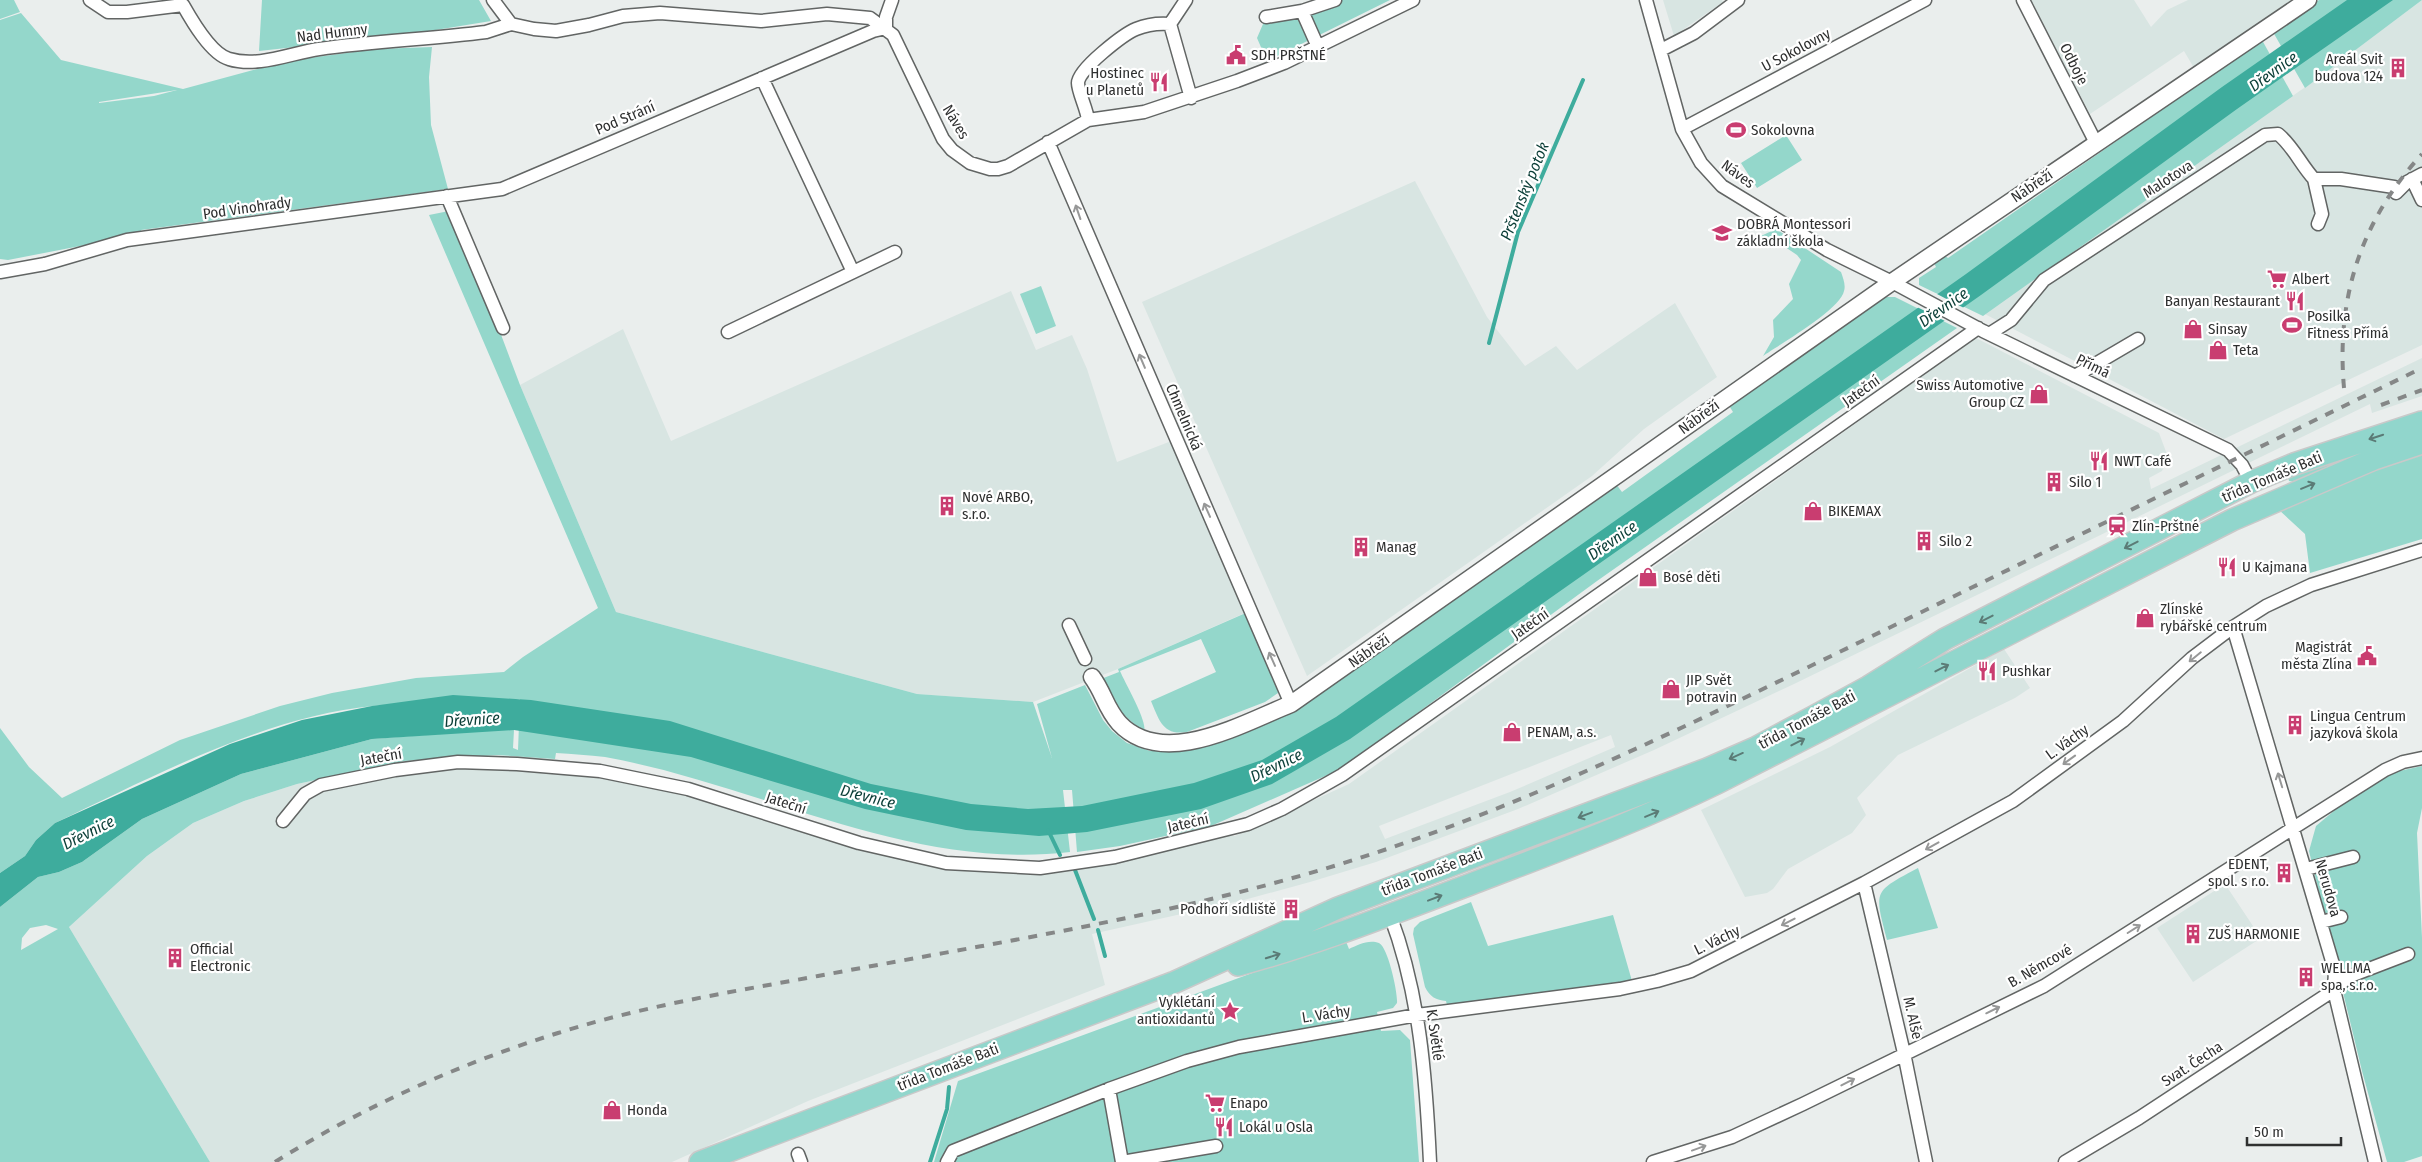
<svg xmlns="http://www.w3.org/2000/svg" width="2422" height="1162" viewBox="0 0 2422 1162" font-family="'Fira Sans Condensed',sans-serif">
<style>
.built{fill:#d8e5e2;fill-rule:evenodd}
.green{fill:#94d7cb;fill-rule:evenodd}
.water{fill:#3eac9d}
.pier{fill:#eaeeed}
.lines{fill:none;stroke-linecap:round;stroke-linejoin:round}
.stream{stroke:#3eac9d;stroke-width:4}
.minor-casing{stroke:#626564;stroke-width:15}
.tertiary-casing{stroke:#626564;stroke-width:19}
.primary-casing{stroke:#c9c9c9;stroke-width:24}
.minor{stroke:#fff;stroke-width:12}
.tertiary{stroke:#fff;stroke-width:16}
.primary{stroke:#91d6cc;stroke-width:21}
.rail{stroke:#858787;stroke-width:4;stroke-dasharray:9 9;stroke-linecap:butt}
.oneway{stroke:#979898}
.oneway2{stroke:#5b7b76}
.labels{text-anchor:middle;stroke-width:4.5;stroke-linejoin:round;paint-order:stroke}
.street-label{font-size:15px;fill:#2f3030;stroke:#fff}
.poi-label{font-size:15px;fill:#2f3030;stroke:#fff;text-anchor:start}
.water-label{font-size:16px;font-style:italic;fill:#0b3e37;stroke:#fff}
</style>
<rect width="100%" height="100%" fill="#eaeeed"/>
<!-- built -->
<path class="built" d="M1663 0H1722L1723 2 1674 36Z
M2031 0H2134L2151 27 2167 10 2188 0H2297L2194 68 2184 51 2090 114Z
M2422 0V345L2224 439 1981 312 2314 81Z
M1415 181 1487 317 1525 366 1556 346 1577 370 1675 303 1717 377 1644 429 1592 476 1307 676 1142 302Z
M1011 291 1036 350 1072 335 1087 369 1117 462 1174 440 1247 612 1118 669 1033 702 917 694 616 612 520 385 623 329 671 441Z
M1976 338 2159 433 2168 457 2162 471 2149 478 2151 489 2422 358V396L2372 413 2370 404 1794 684 1654 750 1518 809 1376 862 1310 882 1244 900 1092 934 1105 985 808 1101 672 1162H210L69 927 147 856 193 823 244 801 297 784 404 761 453 757 498 755 555 759 604 766 693 784 862 837 944 856 1023 862 1132 855 1224 836H1235L1349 784ZM1611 735 1615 747 1510 792 1385 839 1379 826Z
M2004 649 2030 688 2015 698 1898 755 1857 798 1866 815 1852 833 1788 869 1773 889 1767 893 1745 897 1701 810 1830 747Z
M2225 884 2261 938 2193 982 2157 928Z"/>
<!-- green -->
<path class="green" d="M0 0H14L20 12 0 19Z
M262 0H479L491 21 405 35 259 51Z
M1335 0H1390L1267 61 1257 38 1266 17Z
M2319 0H2422L2305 88 2273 32Z
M21 13 61 60 183 89 287 61 376 49 432 47 429 77 431 125 448 189 141 230 142 234 8 260 0 259V20ZM177 90 154 96 99 103V102Z
M2262 40 2293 96 1983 316 1919 285V278L1936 267 1934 263 1945 256 1948 258Z
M1786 135 1802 160 1757 188 1741 163Z
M454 210 520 385 616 612 917 694 1033 702 1052 758 1037 704 1085 685 1103 720 1112 731 1127 743 1150 751 1186 750 1300 703 1392 644 1616 484 1622 492 1733 412 1728 404 1885 297H1895L1957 328 1597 581 1341 769 1211 826 1120 846 1077 852 1072 790H1063L1070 852C908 871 760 785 605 757 589 755 572 754 556 753L555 759 498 755 404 761 297 784 244 801 193 823 147 856 69 927 210 1162H0V907L38 877 59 872 82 862 142 819 241 774 372 739 507 729 514 730 513 748 518 750 520 699C471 701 422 701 373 706 266 716 152 777 55 823L36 840 25 856 0 873V728L29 767 62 798 180 740 280 706 332 693 416 678 504 672 523 657 598 608 429 215ZM46 925 58 929 21 950 22 938 30 928Z
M1776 229 1841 272C1843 278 1846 285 1844 291 1841 309 1779 345 1763 356L1774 337 1773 320 1793 299 1789 284 1801 260 1797 255 1773 239 1753 246 1750 241Z
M1041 286 1056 326 1036 334 1020 294Z
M2422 430 2295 482 2289 481 2288 477Z
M2422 451V539L2310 573 2305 534 2278 509Z
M1248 612 1276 678 1278 693 1265 702 1187 732C1163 736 1159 720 1151 701L1216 672 1201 639 1120 671C1125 683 1148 722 1144 731 1123 717 1112 703 1101 679L1119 672 1118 669Z
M2422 766V808L2417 833 2422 938V1156L2404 1162H2387L2362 1071 2309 851 2316 826 2354 794 2395 772Z
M1702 778 1678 794 1494 864 1550 836Z
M1918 868 1938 928 1887 940C1874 890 1873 892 1918 868Z
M1471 902 1488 946 1613 915 1632 981 1447 1005 1446 1001C1436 1000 1430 997 1425 987L1413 934 1414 928 1420 922Z
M1345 939 1349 949C1357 945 1369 939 1379 943 1388 947 1398 993 1397 1003L1393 1008 1377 1012 1381 1031 1400 1030 1410 1040 1419 1162H934L958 1081Z"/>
<!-- water -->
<path class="water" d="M2347 0H2393L2237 109 1981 295 1350 739 1272 784 1201 809 1087 832 1039 836 966 830 865 809 691 757 514 730 372 739 241 774 142 819 82 862 59 872 38 877 0 907V873L25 856 36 840 55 823 230 744 302 720 372 706 453 695 531 700 670 721 871 784 971 804 1028 809 1082 806 1194 783 1262 760 1336 717 1966 274 2222 87Z"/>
<!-- pier -->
<path class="pier" d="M1935 293 1966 309 1947 322 1915 306Z"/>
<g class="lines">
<!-- stream -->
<path class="stream" d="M1489 343 1518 232 1583 80
M1048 830 1060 855
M1075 870 1094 919
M1098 930 1105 956
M930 1162 947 1109 949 1087"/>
<defs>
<path id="minor" d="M90 0 108 12H127L183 5
M493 0 511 24 534 29 556 31 589 25 623 16 660 13 761 21 827 14 870 18 893 35 943 139 952 150 970 163 990 169H998L1008 166 1088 120 1144 112 1237 81 1284 63 1413 0
M1646 0 1682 129 1701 163 1722 186 1827 250 1892 282 1983 331 2228 450 2242 465 2251 482
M2023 0 2096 143
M183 5C192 21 211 54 229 59 258 68 291 53 319 49 375 41 431 39 486 32L511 24
M1302 11 1318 47
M1266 17 1302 11 1335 0
M1170 24 1191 98
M886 28V17L892 0
M1661 50 1694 33 1738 0
M762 78 853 272
M1088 120C1087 109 1078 92 1078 83 1078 69 1124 34 1136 29 1148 24 1158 23 1170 24L1186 0
M1682 129 1925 0
M1048 142 1291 704
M2314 179 2322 214 2318 224
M2412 179 2422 200
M447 196 503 328
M0 272 45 264 127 240 502 189 873 31 886 28
M728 332 895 252
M1989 334 2011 320 2044 280 2265 135 2278 134C2293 146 2301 165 2314 179H2341L2394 187 2396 193 2407 182 2422 174
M2075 376 2138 339
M1069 625 1085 659
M2233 627 2335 971 2334 990 2375 1162
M283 821 305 794 321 785 395 770 458 762 517 764 600 771 688 789 859 843 946 863 1040 868 1115 857 1248 824 1282 809 1342 775 1978 328
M2306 869 2353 857
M1864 883 1904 1053 1926 1162
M1390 915C1420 994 1426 1078 1430 1162
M2321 922 2341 917
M1109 1089 1122 1162
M798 1154 801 1162
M947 1162 953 1151 1109 1089 1187 1061 1239 1047 1417 1015 1620 989 1657 981 1691 971 1864 883 2013 801 2123 721 2192 658 2233 627 2266 606 2311 585 2422 550
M1122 1162 1216 1146
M1653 1162 1732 1137 1803 1104 2044 986 2385 770 2403 762 2422 758
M2065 1162 2139 1118 2334 990 2348 977 2408 954"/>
<path id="tertiary" d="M1092 677C1104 693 1105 707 1119 723 1163 770 1243 723 1291 704L1892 282 2308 0"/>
<path id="primary" d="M1238 965C1317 944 1394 913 1471 884 1554 852 1637 822 1717 783L2232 520 2374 459 2422 443
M700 1162 1175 982 1338 908 1707 769 1755 748 1813 717 1868 687 1945 639 2251 482 2294 464 2422 422"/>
</defs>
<!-- minor casing -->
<use href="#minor" class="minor-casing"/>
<!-- tertiary casing -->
<use href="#tertiary" class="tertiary-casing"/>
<!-- primary casing -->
<use href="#primary" class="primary-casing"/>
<!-- minor -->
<use href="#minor" class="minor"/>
<!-- tertiary -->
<use href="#tertiary" class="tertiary"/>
<!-- primary -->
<use href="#primary" class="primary"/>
<!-- rail -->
<path class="rail" d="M2344 388C2336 297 2361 221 2422 154
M2381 405 2422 390
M275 1162C363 1107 459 1064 558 1033 643 1006 731 992 818 976 1004 941 1192 913 1372 854 1540 799 1701 719 1860 642 2047 551 2235 459 2422 368"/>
</g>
<!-- one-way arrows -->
<defs><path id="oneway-shaft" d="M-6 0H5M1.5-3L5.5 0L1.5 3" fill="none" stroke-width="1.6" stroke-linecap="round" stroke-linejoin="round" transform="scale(1.25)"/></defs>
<g class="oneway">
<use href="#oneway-shaft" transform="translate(1078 212) rotate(-109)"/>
<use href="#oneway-shaft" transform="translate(1142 361) rotate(-113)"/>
<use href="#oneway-shaft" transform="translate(1207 510) rotate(-114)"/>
<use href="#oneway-shaft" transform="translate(2195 657) rotate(141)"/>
<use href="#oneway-shaft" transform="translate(1272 659) rotate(-114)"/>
<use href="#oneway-shaft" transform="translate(2069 760) rotate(144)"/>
<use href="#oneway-shaft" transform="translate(2280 780) rotate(-107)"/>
<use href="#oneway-shaft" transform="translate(1932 846) rotate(151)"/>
<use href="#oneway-shaft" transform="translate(1788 922) rotate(153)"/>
<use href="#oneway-shaft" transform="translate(2134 929) rotate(-32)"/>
<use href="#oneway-shaft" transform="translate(1993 1010) rotate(-26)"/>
<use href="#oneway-shaft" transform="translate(1848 1082) rotate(-27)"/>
<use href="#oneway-shaft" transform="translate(1699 1148) rotate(-20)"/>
</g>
<g class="oneway2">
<use href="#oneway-shaft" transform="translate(2376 437) rotate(162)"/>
<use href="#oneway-shaft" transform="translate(2308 486) rotate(-22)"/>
<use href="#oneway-shaft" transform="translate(2131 545) rotate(153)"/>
<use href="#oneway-shaft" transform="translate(1986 619) rotate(153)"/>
<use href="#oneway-shaft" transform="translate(1942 668) rotate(-27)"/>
<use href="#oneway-shaft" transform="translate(1798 742) rotate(-27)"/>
<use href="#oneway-shaft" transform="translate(1736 756) rotate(156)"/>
<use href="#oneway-shaft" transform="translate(1652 814) rotate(-23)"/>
<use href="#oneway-shaft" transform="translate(1585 815) rotate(159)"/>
<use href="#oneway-shaft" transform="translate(1435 898) rotate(-21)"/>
<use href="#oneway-shaft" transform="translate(1273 956) rotate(-18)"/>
</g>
<!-- icons -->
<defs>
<symbol id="civic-bare" viewBox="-9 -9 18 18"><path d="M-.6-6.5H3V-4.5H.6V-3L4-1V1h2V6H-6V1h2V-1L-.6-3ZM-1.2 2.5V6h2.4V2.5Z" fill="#c93d70" stroke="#fff" stroke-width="2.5" paint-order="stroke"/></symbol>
<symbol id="building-bare" viewBox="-9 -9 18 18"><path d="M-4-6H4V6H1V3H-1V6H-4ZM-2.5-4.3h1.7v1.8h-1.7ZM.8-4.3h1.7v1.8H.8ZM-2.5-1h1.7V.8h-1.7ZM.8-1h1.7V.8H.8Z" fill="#c93d70" stroke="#fff" stroke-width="2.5" paint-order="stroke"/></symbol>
<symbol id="restaurant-bare" viewBox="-9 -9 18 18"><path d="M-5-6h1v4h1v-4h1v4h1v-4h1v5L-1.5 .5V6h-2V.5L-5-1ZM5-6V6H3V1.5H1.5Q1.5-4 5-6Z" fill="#c93d70" stroke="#fff" stroke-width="2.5" paint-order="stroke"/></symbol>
<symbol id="stadium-bare" viewBox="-9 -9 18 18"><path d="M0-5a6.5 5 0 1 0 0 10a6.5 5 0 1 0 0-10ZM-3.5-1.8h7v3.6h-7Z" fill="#c93d70" stroke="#fff" stroke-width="2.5" paint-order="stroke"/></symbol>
<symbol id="school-bare" viewBox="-9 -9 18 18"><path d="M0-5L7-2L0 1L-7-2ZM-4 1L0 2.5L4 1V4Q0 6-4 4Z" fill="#c93d70" stroke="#fff" stroke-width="2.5" paint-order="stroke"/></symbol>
<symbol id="supermarket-bare" viewBox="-9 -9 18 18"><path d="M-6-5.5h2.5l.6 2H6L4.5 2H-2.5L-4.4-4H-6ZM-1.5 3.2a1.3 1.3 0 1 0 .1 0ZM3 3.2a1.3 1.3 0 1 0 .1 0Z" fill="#c93d70" stroke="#fff" stroke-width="2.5" paint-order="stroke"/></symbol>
<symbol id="shop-bare" viewBox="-9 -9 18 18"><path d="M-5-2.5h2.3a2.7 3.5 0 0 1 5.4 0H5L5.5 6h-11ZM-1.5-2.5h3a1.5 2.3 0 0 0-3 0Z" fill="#c93d70" stroke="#fff" stroke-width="2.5" paint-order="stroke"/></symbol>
<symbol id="station-bare" viewBox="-9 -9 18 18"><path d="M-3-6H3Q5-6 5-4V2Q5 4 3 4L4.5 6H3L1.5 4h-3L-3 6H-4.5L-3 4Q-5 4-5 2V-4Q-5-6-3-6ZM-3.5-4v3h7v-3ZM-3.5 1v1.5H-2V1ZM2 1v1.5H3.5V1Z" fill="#c93d70" stroke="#fff" stroke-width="2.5" paint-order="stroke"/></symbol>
<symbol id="sight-bare" viewBox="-9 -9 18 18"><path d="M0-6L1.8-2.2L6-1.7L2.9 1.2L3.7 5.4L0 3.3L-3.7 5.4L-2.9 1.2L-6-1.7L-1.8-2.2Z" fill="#c93d70" stroke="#fff" stroke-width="2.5" paint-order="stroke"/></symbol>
</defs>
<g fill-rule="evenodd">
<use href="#civic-bare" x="1222" y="41" width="28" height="28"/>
<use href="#building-bare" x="2384" y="54" width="28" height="28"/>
<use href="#restaurant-bare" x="1145" y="68" width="28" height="28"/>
<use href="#stadium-bare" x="1722" y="116" width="28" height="28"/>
<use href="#school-bare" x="1708" y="219" width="28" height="28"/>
<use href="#supermarket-bare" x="2263" y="265" width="28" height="28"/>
<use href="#restaurant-bare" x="2281" y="287" width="28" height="28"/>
<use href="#stadium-bare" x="2278" y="311" width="28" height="28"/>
<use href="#shop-bare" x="2179" y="315" width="28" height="28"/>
<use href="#shop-bare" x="2204" y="336" width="28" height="28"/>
<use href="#shop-bare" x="2025" y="380" width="28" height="28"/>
<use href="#restaurant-bare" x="2085" y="447" width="28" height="28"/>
<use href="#building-bare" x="2040" y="468" width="28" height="28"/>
<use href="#building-bare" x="933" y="492" width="28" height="28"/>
<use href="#shop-bare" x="1799" y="497" width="28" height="28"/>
<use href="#station-bare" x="2103" y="512" width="28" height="28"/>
<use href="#building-bare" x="1910" y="527" width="28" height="28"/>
<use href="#building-bare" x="1347" y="533" width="28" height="28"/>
<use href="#restaurant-bare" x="2213" y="553" width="28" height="28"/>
<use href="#shop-bare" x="1634" y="563" width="28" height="28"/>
<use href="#shop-bare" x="2131" y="604" width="28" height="28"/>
<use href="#civic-bare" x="2353" y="642" width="28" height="28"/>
<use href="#restaurant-bare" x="1973" y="657" width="28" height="28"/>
<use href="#shop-bare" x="1657" y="675" width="28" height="28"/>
<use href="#building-bare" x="2281" y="711" width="28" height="28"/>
<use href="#shop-bare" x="1498" y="718" width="28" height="28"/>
<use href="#building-bare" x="2270" y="859" width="28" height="28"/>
<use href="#building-bare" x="1277" y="895" width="28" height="28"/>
<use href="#building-bare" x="2179" y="920" width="28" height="28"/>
<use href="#building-bare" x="161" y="944" width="28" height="28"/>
<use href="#building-bare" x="2292" y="963" width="28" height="28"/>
<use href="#sight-bare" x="1216" y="997" width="28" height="28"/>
<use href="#supermarket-bare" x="1201" y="1089" width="28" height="28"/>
<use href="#shop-bare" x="598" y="1096" width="28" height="28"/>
<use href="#restaurant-bare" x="1210" y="1113" width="28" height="28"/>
</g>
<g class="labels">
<!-- street labels -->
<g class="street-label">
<text transform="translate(332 33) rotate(-7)" y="5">Nad Humny</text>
<text transform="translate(1796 50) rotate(-28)" y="5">U Sokolovny</text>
<text transform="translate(2074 64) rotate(63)" y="5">Odboje</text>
<text transform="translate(625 118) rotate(-23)" y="5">Pod Strání</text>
<text transform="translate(956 122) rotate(59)" y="5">Náves</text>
<text transform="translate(1738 174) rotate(36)" y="5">Náves</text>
<text transform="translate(2168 179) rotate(-33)" y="5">Malotova</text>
<text transform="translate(2032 186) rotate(-34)" y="5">Nábřeží</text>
<text transform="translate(247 208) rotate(-8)" y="5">Pod Vinohrady</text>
<text transform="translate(2093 366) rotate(26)" y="5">Přímá</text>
<text transform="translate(1861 391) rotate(-35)" y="5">Jateční</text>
<text transform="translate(1184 417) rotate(67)" y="5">Chmelnická</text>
<text transform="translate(1699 417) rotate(-36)" y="5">Nábřeží</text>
<text transform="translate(2272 477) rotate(-23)" y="5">třída Tomáše Bati</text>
<text transform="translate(1530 624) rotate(-35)" y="5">Jateční</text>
<text transform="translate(1369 651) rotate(-35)" y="5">Nábřeží</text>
<text transform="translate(1807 720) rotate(-28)" y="5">třída Tomáše Bati</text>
<text transform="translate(2067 742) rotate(-36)" y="5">L. Váchy</text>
<text transform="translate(381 757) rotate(-10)" y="5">Jateční</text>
<text transform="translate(786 803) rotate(18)" y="5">Jateční</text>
<text transform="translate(1188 823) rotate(-13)" y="5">Jateční</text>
<text transform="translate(1432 872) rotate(-21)" y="5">třída Tomáše Bati</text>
<text transform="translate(2328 888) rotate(74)" y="5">Nerudova</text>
<text transform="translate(1717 940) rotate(-26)" y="5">L. Váchy</text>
<text transform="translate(2040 966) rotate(-30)" y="5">B. Němcové</text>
<text transform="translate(1326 1014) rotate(-9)" y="5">L. Váchy</text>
<text transform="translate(1913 1018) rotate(77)" y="5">M. Alše</text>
<text transform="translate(1435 1035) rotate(82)" y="5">K. Světlé</text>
<text transform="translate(2192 1064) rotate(-33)" y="5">Svat. Čecha</text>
<text transform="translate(948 1067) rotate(-21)" y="5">třída Tomáše Bati</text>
</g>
<!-- poi labels -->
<g class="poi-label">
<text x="1251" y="60">SDH PRŠTNÉ</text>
<text x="2383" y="64" text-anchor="end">Areál Svit<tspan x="2383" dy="17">budova 124</tspan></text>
<text x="1144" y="78" text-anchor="end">Hostinec<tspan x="1144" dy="17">u Planetů</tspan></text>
<text x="1751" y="135">Sokolovna</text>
<text x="1737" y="229">DOBRÁ Montessori<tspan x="1737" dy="17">základní škola</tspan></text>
<text x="2292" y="284">Albert</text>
<text x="2280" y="306" text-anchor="end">Banyan Restaurant</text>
<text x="2307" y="321">Posilka<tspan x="2307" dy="17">Fitness Přímá</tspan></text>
<text x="2208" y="334">Sinsay</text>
<text x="2233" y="355">Teta</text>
<text x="2024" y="390" text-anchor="end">Swiss Automotive<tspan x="2024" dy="17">Group CZ</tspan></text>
<text x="2114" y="466">NWT Café</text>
<text x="2069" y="487">Silo 1</text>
<text x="962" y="502">Nové ARBO,<tspan x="962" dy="17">s.r.o.</tspan></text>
<text x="1828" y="516">BIKEMAX</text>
<text x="2132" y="531">Zlín-Prštné</text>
<text x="1939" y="546">Silo 2</text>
<text x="1376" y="552">Manag</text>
<text x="2242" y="572">U Kajmana</text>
<text x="1663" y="582">Bosé děti</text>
<text x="2160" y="614">Zlínské<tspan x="2160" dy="17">rybářské centrum</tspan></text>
<text x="2352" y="652" text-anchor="end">Magistrát<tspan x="2352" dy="17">města Zlína</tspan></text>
<text x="2002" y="676">Pushkar</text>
<text x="1686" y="685">JIP Svět<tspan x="1686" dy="17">potravin</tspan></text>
<text x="2310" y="721">Lingua Centrum<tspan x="2310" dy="17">jazyková škola</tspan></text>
<text x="1527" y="737">PENAM, a.s.</text>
<text x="2269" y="869" text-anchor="end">EDENT,<tspan x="2269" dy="17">spol. s r.o.</tspan></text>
<text x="1276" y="914" text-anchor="end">Podhoří sídliště</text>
<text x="2208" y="939">ZUŠ HARMONIE</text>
<text x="190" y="954">Official<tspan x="190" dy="17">Electronic</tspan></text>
<text x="2321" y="973">WELLMA<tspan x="2321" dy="17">spa, s.r.o.</tspan></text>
<text x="1215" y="1007" text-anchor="end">Vyklétání<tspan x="1215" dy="17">antioxidantů</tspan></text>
<text x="1230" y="1108">Enapo</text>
<text x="627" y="1115">Honda</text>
<text x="1239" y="1132">Lokál u Osla</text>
</g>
<!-- water labels -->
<g class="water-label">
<text transform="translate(2273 71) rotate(-36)" y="6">Dřevnice</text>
<text transform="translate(1524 191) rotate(-68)" y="6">Prštenský potok</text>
<text transform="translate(1943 307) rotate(-35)" y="6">Dřevnice</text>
<text transform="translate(1612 540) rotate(-35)" y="6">Dřevnice</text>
<text transform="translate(472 719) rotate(-4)" y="6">Dřevnice</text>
<text transform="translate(1276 765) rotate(-26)" y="6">Dřevnice</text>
<text transform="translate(868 796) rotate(14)" y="6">Dřevnice</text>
<text transform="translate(88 832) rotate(-27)" y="6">Dřevnice</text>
</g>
</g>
<!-- scale -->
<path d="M2247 1137v8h94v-8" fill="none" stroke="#2f3030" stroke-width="2.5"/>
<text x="2254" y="1137" font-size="15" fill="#2f3030" stroke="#ffffff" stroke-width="4" paint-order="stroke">50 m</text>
</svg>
